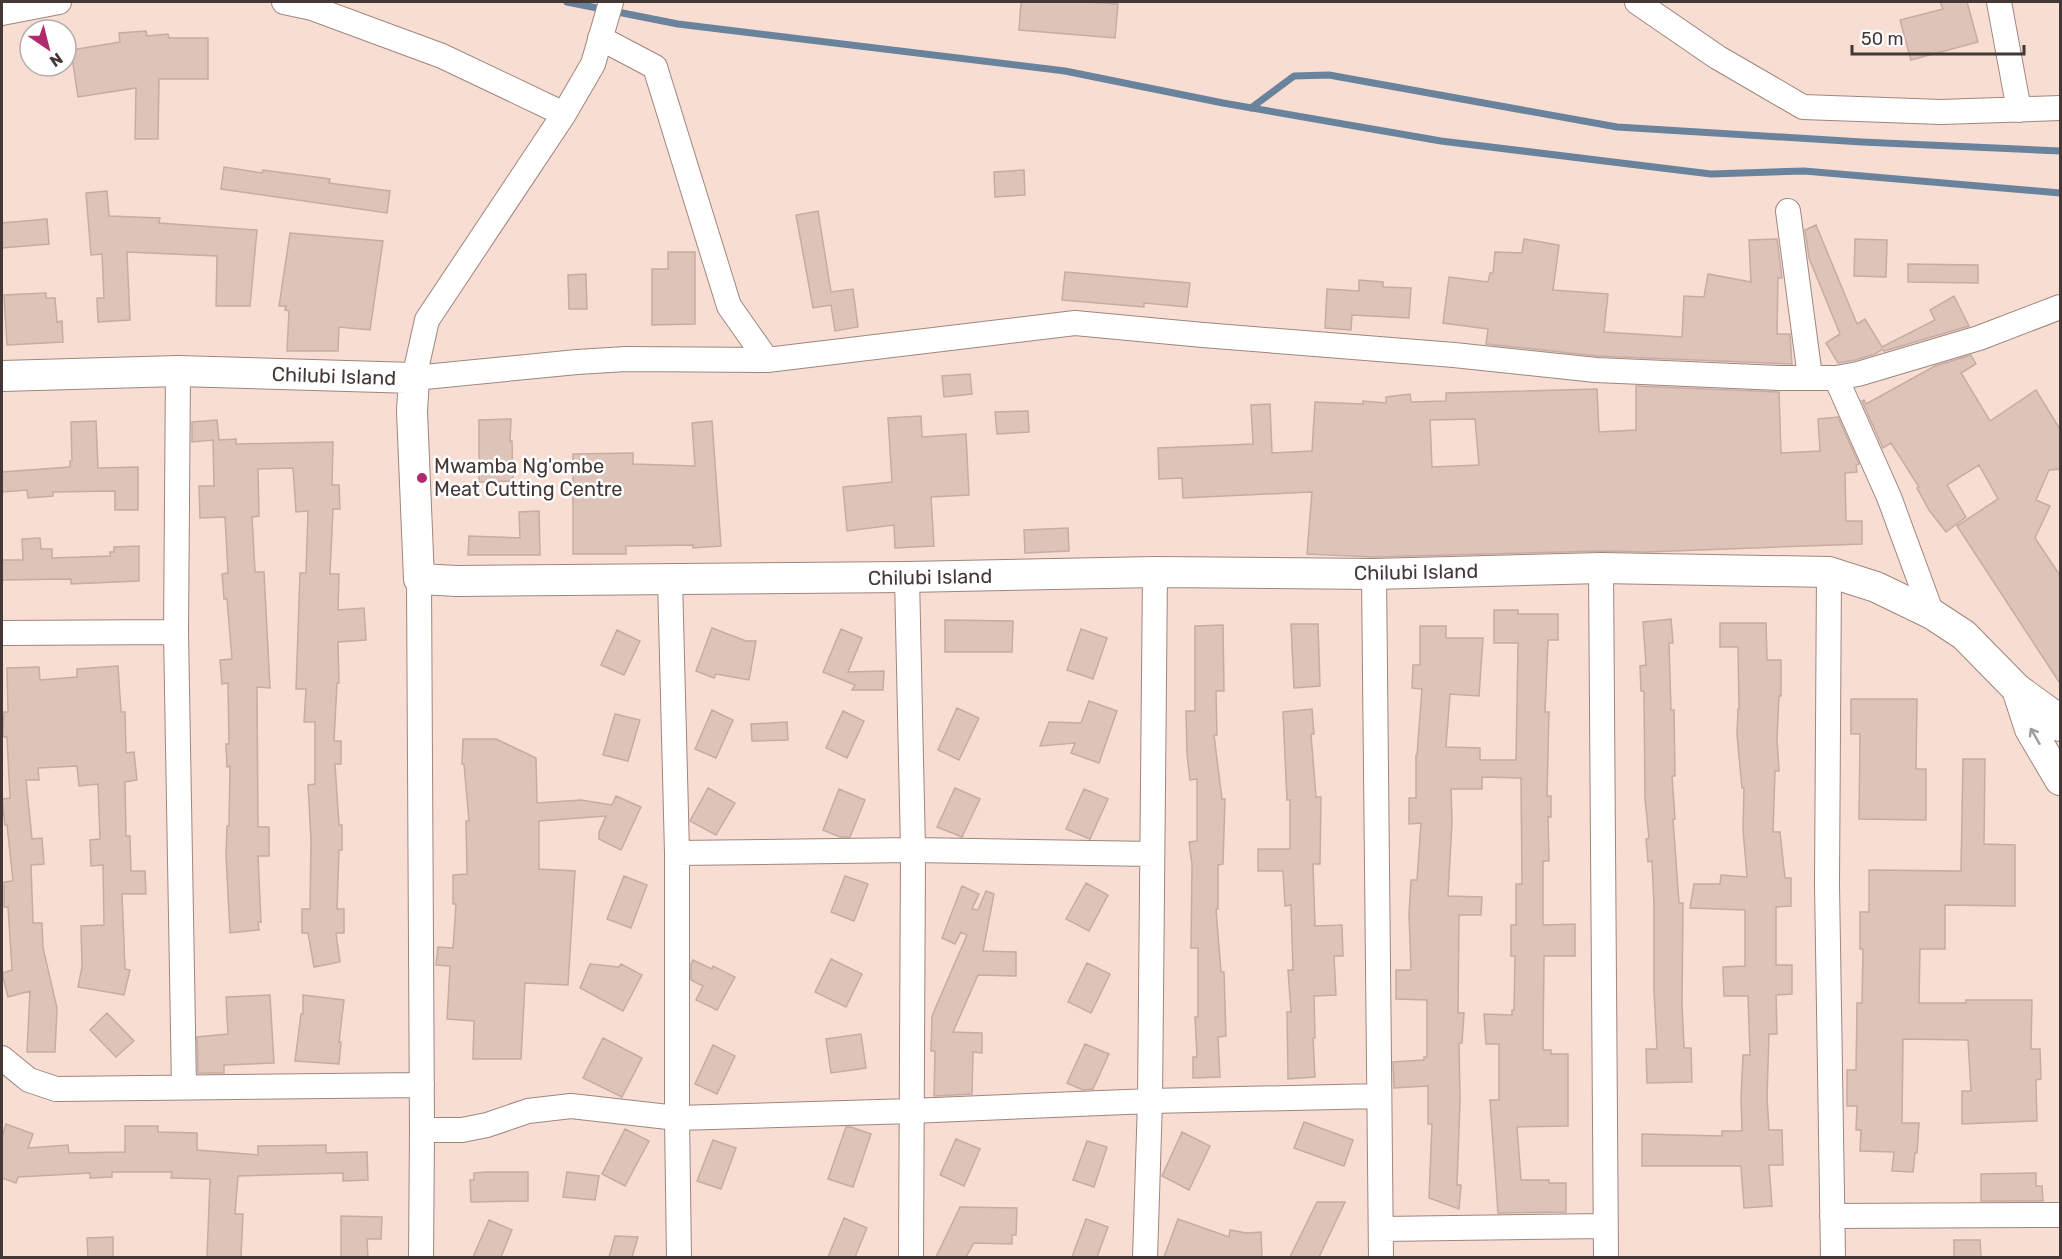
<svg xmlns="http://www.w3.org/2000/svg" width="2062" height="1259" viewBox="0 0 2062 1259" font-family="Rubik,sans-serif">
<style>
.lines{fill:none;stroke-linecap:round;stroke-linejoin:round}
.stream{stroke:#6a839c;stroke-width:7}
.building{fill:#ddc3b8;stroke:#c6aca2;stroke-width:1.5;fill-rule:evenodd}
.minor-casing{stroke:#9f867d;stroke-width:26}
.tertiary-casing{stroke:#9f867d;stroke-width:32}
.minor{stroke:#fff;stroke-width:24}
.tertiary{stroke:#fff;stroke-width:30}
.oneway{stroke:#a19c9a}
.poi-dot{fill:#b02a70;stroke:#fff;stroke-width:2}
.labels{text-anchor:middle;stroke-width:5;stroke-linejoin:round;paint-order:stroke}
.street-label{font-size:20px;fill:#433835;stroke:#fff}
.poi-label{font-size:20px;fill:#433835;stroke:#fff;text-anchor:start}
</style>
<rect width="100%" height="100%" fill="#f8ddd3"/>
<g class="lines">
<!-- stream -->
<path class="stream" d="M567 2 678 24 1065 71 1223 103 1441 141 1711 174 1804 171 2060 193
M1251 108 1294 76 1329 75 1617 127 1862 142 2060 151"/>
</g>
<!-- building -->
<path class="building" d="M1021 2H1088L1118 4 1115 38 1019 30Z
M1940 2H1967L1978 42 1911 60 1900 20 1943 9Z
M146 31 147 36 168 34 169 38H208V79H159L158 139H135L136 88 78 97 71 50 120 42 119 33Z
M224 167 262 173 263 170 330 179 329 183 390 191 387 213 221 189Z
M1024 170 1025 195 995 197 994 172Z
M107 191 109 216 160 218 159 223 257 230 250 306H216L217 256 127 252 130 320 98 322 97 298H104L102 254 91 255 86 193Z
M818 211 831 292 853 289 858 327 835 331 831 305 813 308 796 215Z
M47 219 49 244 2 248V223Z
M1816 225 1857 324 1865 319 1882 347 1935 320 1930 310 1954 296 1969 326 1884 351 1883 349 1875 354 1855 360 1838 363 1826 343 1840 334 1809 258 1805 230Z
M290 233 383 241 370 330 339 327 338 351H287L289 311 285 310 286 306H279Z
M1524 239 1559 245 1553 290 1608 294 1604 332 1682 337 1684 296 1704 297 1708 274 1751 282 1749 240 1777 239 1782 278H1778L1777 334H1790L1792 364 1597 356 1486 344 1488 329 1443 323 1449 277 1488 282 1490 273H1493L1495 252 1522 253Z
M1855 239 1887 240 1886 277 1854 276Z
M668 252H695V324L652 325V269H668Z
M1908 264 1978 265V283L1908 282Z
M1065 272 1190 283 1187 307 1144 303V307L1062 300Z
M586 274 587 309H569L568 275Z
M1359 280 1383 282V287L1411 288 1409 318 1352 315 1351 330 1325 328 1327 289 1359 291Z
M46 293V298H55L57 322 62 321 63 342 7 345 4 295Z
M1971 355 1976 364 1961 373 1990 421 2036 390 2061 431V469L2049 470 2036 500 2050 506 2035 538 2061 577V685L1957 526 1998 499 1979 465 1947 485 1966 517 1946 532 1929 510 1917 488 1919 487 1891 443 1883 448 1862 401 1864 400 1866 404 1935 366Z
M970 374 972 394 944 397 942 376Z
M1636 386 1779 392 1781 453 1820 451 1818 419 1838 417 1859 464 1856 465 1857 472 1845 473 1846 521H1862V544L1646 552 1601 551 1374 557 1307 554 1312 492 1183 498 1182 478 1159 479 1158 448 1253 444 1251 405 1270 404 1272 453 1312 451 1315 402 1363 404V401L1386 403V397L1410 394 1411 402 1446 401V393L1597 389 1599 432 1636 430ZM1475 419 1479 465 1432 467 1430 420Z
M1028 411 1029 432 997 434 995 412Z
M921 416 922 437 966 434 969 495 931 497 934 546 895 548 894 525 847 531 843 487 892 482 888 418Z
M511 419 510 441H512L513 481 479 482V420Z
M217 420 219 440 236 439V444L333 442 332 485H339L340 509H333L330 574H339L338 610 364 608 366 640 338 642 339 683H337L334 741H341V764H335L339 825H342V850H339L337 909H344V933H336L340 962 314 967 308 933H302V909H310L311 840 308 785 315 784V722H304L306 689H296L300 573H306L308 511 296 512 293 468 258 469 259 516 252 517 255 572H264L270 688 257 687 258 827H269V856H258L261 922H258L259 930 230 933 226 855 227 826H229L230 766 227 767 226 744H229L228 683 222 684 220 660 232 659 227 599H224L222 574 228 573 225 517 200 518 199 486H214L213 440 192 442V422Z
M96 421 98 468 138 467V510H115V491L53 492V496L28 498 27 490 2 492V472L70 467V461H72L71 422Z
M712 421 721 546 693 548V545L626 546V554H573V454L633 453V464L695 466 692 423Z
M539 511 540 555H468L469 536 520 538 519 512Z
M1068 528 1069 551 1025 553 1024 530Z
M40 538 41 549H52V558L110 556V552H114V547L139 546V581L71 584V579L2 580V560H23L22 539Z
M1494 610H1518V614H1558V640H1548L1545 712H1549L1547 796H1551V817H1548L1549 861H1543V925L1575 924V956H1544L1543 1050H1551V1054H1568V1126L1517 1127 1521 1180H1549V1183H1566V1212L1498 1213 1490 1100H1499V1044H1486L1484 1014 1512 1015V1010H1514L1515 956H1511V925H1516V884H1522L1521 778 1482 777V789H1451L1452 822 1448 896 1482 897 1481 915H1459L1458 1013H1464L1462 1043H1459L1460 1101 1457 1185H1461L1459 1209 1429 1198 1432 1124H1428V1086L1394 1088 1393 1062 1424 1060V1057H1427V1000L1396 999V970H1411L1409 914 1411 880H1417L1421 823 1409 824V798H1416V755H1417L1422 689 1412 688 1413 665H1420V626H1446V638H1483L1479 696 1450 694 1446 747 1480 748V760H1516L1518 643H1494Z
M1671 619 1673 643H1669L1671 710H1674L1675 776H1672L1675 819H1673L1679 903H1683L1682 1004 1684 1048H1691L1692 1082 1647 1083 1646 1049H1657L1654 991V906L1652 861 1648 862 1646 839 1649 838 1645 799 1644 691H1641L1640 666 1646 665 1643 622Z
M945 620 1013 621 1012 652H945Z
M1720 623H1766L1767 660H1781V696H1779L1777 738 1779 771H1775L1773 832H1780L1785 878H1791V906L1776 907V965H1792V994L1776 995 1777 1034H1769L1767 1097 1769 1130H1782L1783 1165H1769L1772 1206 1744 1208 1741 1166H1642V1134L1722 1136V1131H1742L1741 1098 1743 1055H1750L1748 996H1724L1723 967 1745 966V910L1690 908 1694 884H1720L1721 875 1747 877 1743 829 1744 788H1742L1737 735 1738 709H1739L1738 647H1720Z
M1291 624H1318L1320 686 1294 688Z
M1223 625 1224 691H1216L1217 735H1214L1222 799H1225L1223 864 1218 865V909H1216L1221 972H1224L1226 1036 1218 1037 1220 1077 1193 1078V1057H1197L1195 1017H1198V948H1191L1192 865 1189 842 1197 841V779L1190 780 1187 754 1186 711H1195V626Z
M712 628 746 641H756L749 680 716 674 714 678 696 671Z
M841 629 862 638 848 672 884 671 883 690H852L855 685 823 672Z
M1081 629 1107 638 1093 679 1067 670Z
M617 630 640 641 624 675 601 665Z
M118 666 121 712H125L126 753 134 752 137 780 125 782 126 836H130L131 871H145L146 894H122L125 969 130 970 124 995 78 987 82 967 81 926 104 925 103 865 91 866 90 840 100 839 98 784 79 786 77 766 38 768 39 780H26L32 839 42 838 44 864 31 865 33 923H42L43 948 57 1008 55 1052H27L30 991 8 997 2 973 12 970 8 907H4V882L13 881 7 825H5L2 799 10 798 7 737H3L4 712H8L7 668 39 667 40 680 77 677V669Z
M1851 699H1917L1916 769H1926V820L1859 819 1860 734H1851Z
M1089 701 1117 711 1099 763 1071 753 1075 743 1040 746 1049 722 1081 723Z
M957 708 979 718 959 760 938 750Z
M1312 709 1314 734H1311L1316 797H1321L1320 864H1313L1315 926 1342 925 1343 956H1334L1336 995 1314 996 1315 1038H1313L1315 1077 1288 1079 1287 1012H1291L1288 970H1293L1291 905 1285 906 1283 871H1258V849H1290V800H1287L1283 712Z
M712 710 733 720 716 758 695 749Z
M843 711 864 721 847 758 826 748Z
M615 714 640 720 628 761 603 755Z
M787 722 788 740 752 741 751 724Z
M463 739H496L536 758 537 803 581 800 612 805 616 796 641 807 621 850 599 839V832L606 816 539 821V869L575 871 568 985 525 983 521 1059H473L474 1021 447 1019 450 966 436 965 438 947 453 948 456 904H453V875L467 874 466 821H469L464 764H462Z
M1963 759H1985L1984 844 2015 845V906L1945 905V949H1920L1919 1003H1966V1000H2032L2031 1049H2040L2041 1079 2036 1080 2037 1121 1962 1124V1091H1971L1968 1040 1903 1039 1902 1123H1919L1917 1153H1915L1913 1172 1892 1171 1894 1152 1860 1151 1861 1130H1856L1857 1106H1847V1070H1856L1857 1003H1862L1863 949H1860V912H1869V870L1961 871Z
M708 788 735 803 716 835 690 821Z
M955 788 980 799 962 837 937 827Z
M839 789 865 800 850 837H840L823 830Z
M1084 789 1108 799 1090 839 1066 829Z
M624 876 647 885 631 928 607 919Z
M845 876 868 884 854 921 831 912Z
M1086 883 1108 895 1089 931 1066 919Z
M962 886 979 894 972 909 978 910 986 891 994 894 983 951 1016 952V976L978 975 953 1032 982 1033V1053L973 1052 972 1094 934 1096 935 1051H931L932 1016 967 935 961 932 955 944 942 938Z
M831 959 862 974 846 1007 815 992Z
M693 960 712 969 713 966 735 977 717 1010 696 1000 703 986 691 980V964Z
M1087 963 1110 974 1091 1013 1068 1002Z
M590 964 619 967 621 964 642 975 623 1011 580 988Z
M270 995 274 1063 224 1065V1073H198L197 1037 228 1034 226 997Z
M303 995 344 1000 339 1042H341L339 1064 295 1061 301 1014H303Z
M107 1013 134 1041 116 1057 90 1030Z
M861 1034 866 1068 831 1073 826 1039Z
M603 1038 642 1058 622 1097 583 1078Z
M1085 1044 1109 1054 1093 1089 1083 1090 1067 1083Z
M713 1045 735 1056 717 1094 695 1084Z
M1304 1122 1353 1140 1344 1166 1294 1148Z
M6 1124 33 1134 28 1148 68 1145 69 1153 125 1152V1126H158V1132L197 1133V1150L258 1155V1146L326 1145V1153L367 1152 368 1180 343 1181V1173L238 1176 235 1214H243L241 1257H207L210 1179 171 1178 172 1172H112V1177L90 1178V1173L18 1177 16 1183 2 1178V1137Z
M846 1127H851L871 1134 853 1187 828 1179Z
M625 1129 649 1141 625 1186 602 1174Z
M1182 1132 1210 1146 1189 1190 1162 1176Z
M956 1139 980 1149 964 1186 940 1175Z
M713 1140 736 1148 721 1189 697 1181Z
M1087 1141 1107 1147 1094 1187 1073 1180Z
M487 1172H528V1201L471 1202 470 1180H474V1173Z
M567 1172 599 1176 595 1200 563 1197Z
M2036 1173V1186H2042L2043 1201H1981V1174Z
M1317 1202H1345L1319 1257H1290Z
M960 1207 1017 1208 1016 1235H1012V1244L974 1243 966 1257H936Z
M341 1216 382 1217 381 1239H367L368 1257H341Z
M844 1218 867 1228 855 1257H828Z
M1086 1219 1108 1227 1097 1257H1072Z
M1178 1219 1229 1237 1230 1230 1246 1233 1261 1232 1262 1257H1164Z
M489 1220 512 1230 501 1257H473Z
M615 1236 638 1237 632 1257H609Z
M113 1237V1257H88L87 1238Z
M1954 1240H1980L1981 1257H1954Z"/>
<g class="lines">
<defs>
<path id="minor" d="M284 2 312 8 442 56 564 114
M611 2 593 64 564 114 427 320 414 378 577 362 626 359 767 360 1075 323 1203 335 1454 355 1596 370 1780 378H1836L1858 374 1979 338 2060 307
M1637 2 1717 57 1803 107 1941 112 2060 108
M1999 2 2019 110
M2 13 59 2
M600 38 655 67 729 306 767 360
M1788 211 1810 377
M178 371 176 632 184 1087
M1836 378 1889 497 1932 614
M1601 568 1606 1258
M1829 572 1827 884 1833 1258
M1374 574 1381 1258
M907 577 913 850 911 1258
M419 579 422 1130 421 1258
M670 579 677 853V1118L679 1258
M2 633 176 632
M677 853 913 850 1152 854
M2 1058 29 1080 56 1089 422 1085
M422 1130H462L487 1125 528 1111 571 1106 677 1118 911 1111 1150 1101 1379 1096
M1832 1216 2060 1215
M1382 1229 1605 1226
M1145 1258 1150 1101 1155 572"/>
<path id="tertiary" d="M2 376 178 371 414 378 412 411 419 579 457 581 907 577 1155 572 1374 574 1601 568 1829 572 1876 587 1932 614 1964 635 2017 689 2050 713 2060 726
M2017 689 2030 729 2060 780"/>
</defs>
<!-- minor casing -->
<use href="#minor" class="minor-casing"/>
<!-- tertiary casing -->
<use href="#tertiary" class="tertiary-casing"/>
<!-- minor -->
<use href="#minor" class="minor"/>
<!-- tertiary -->
<use href="#tertiary" class="tertiary"/>
</g>
<!-- one-way arrows -->
<defs><path id="oneway-shaft" d="M-6 0H5M1.5-3L5.5 0L1.5 3" fill="none" stroke-width="1.6" stroke-linecap="round" stroke-linejoin="round" transform="scale(1.5)"/></defs>
<use class="oneway" href="#oneway-shaft" transform="translate(2035 736) rotate(-120)"/>
<!-- markers -->
<circle class="poi-dot" cx="422" cy="478" r="6"/>
<g class="labels">
<!-- street labels -->
<g class="street-label">
<text transform="translate(334 376) rotate(2)" y="7">Chilubi Island</text>
<text transform="translate(1416 572) rotate(-1)" y="7">Chilubi Island</text>
<text transform="translate(930 577) rotate(-1)" y="7">Chilubi Island</text>
</g>
<!-- poi labels -->
<g class="poi-label">
<text x="434" y="473">Mwamba Ng'ombe<tspan x="434" dy="23">Meat Cutting Centre</tspan></text>
</g>
</g>
<!-- border -->
<rect width="2062" height="1259" fill="none" stroke="#433835" stroke-width="6"/>
<!-- north arrow -->
<g transform="translate(48 48) rotate(145)"><circle r="28" fill="#ffffff" stroke="#b4afae" stroke-width="1.5"/>
<path d="M0-4.5L10 22L0 15L-10 22Z" fill="#b02a70"/>
<text y="-9" font-size="16" font-weight="bold" text-anchor="middle" fill="#433835">N</text>
</g>
<!-- scale -->
<path d="M1852 45v9h172v-9" fill="none" stroke="#433835" stroke-width="3"/>
<text x="1861" y="45" font-size="18" fill="#433835" stroke="#ffffff" stroke-width="4.5" paint-order="stroke">50 m</text>
</svg>
